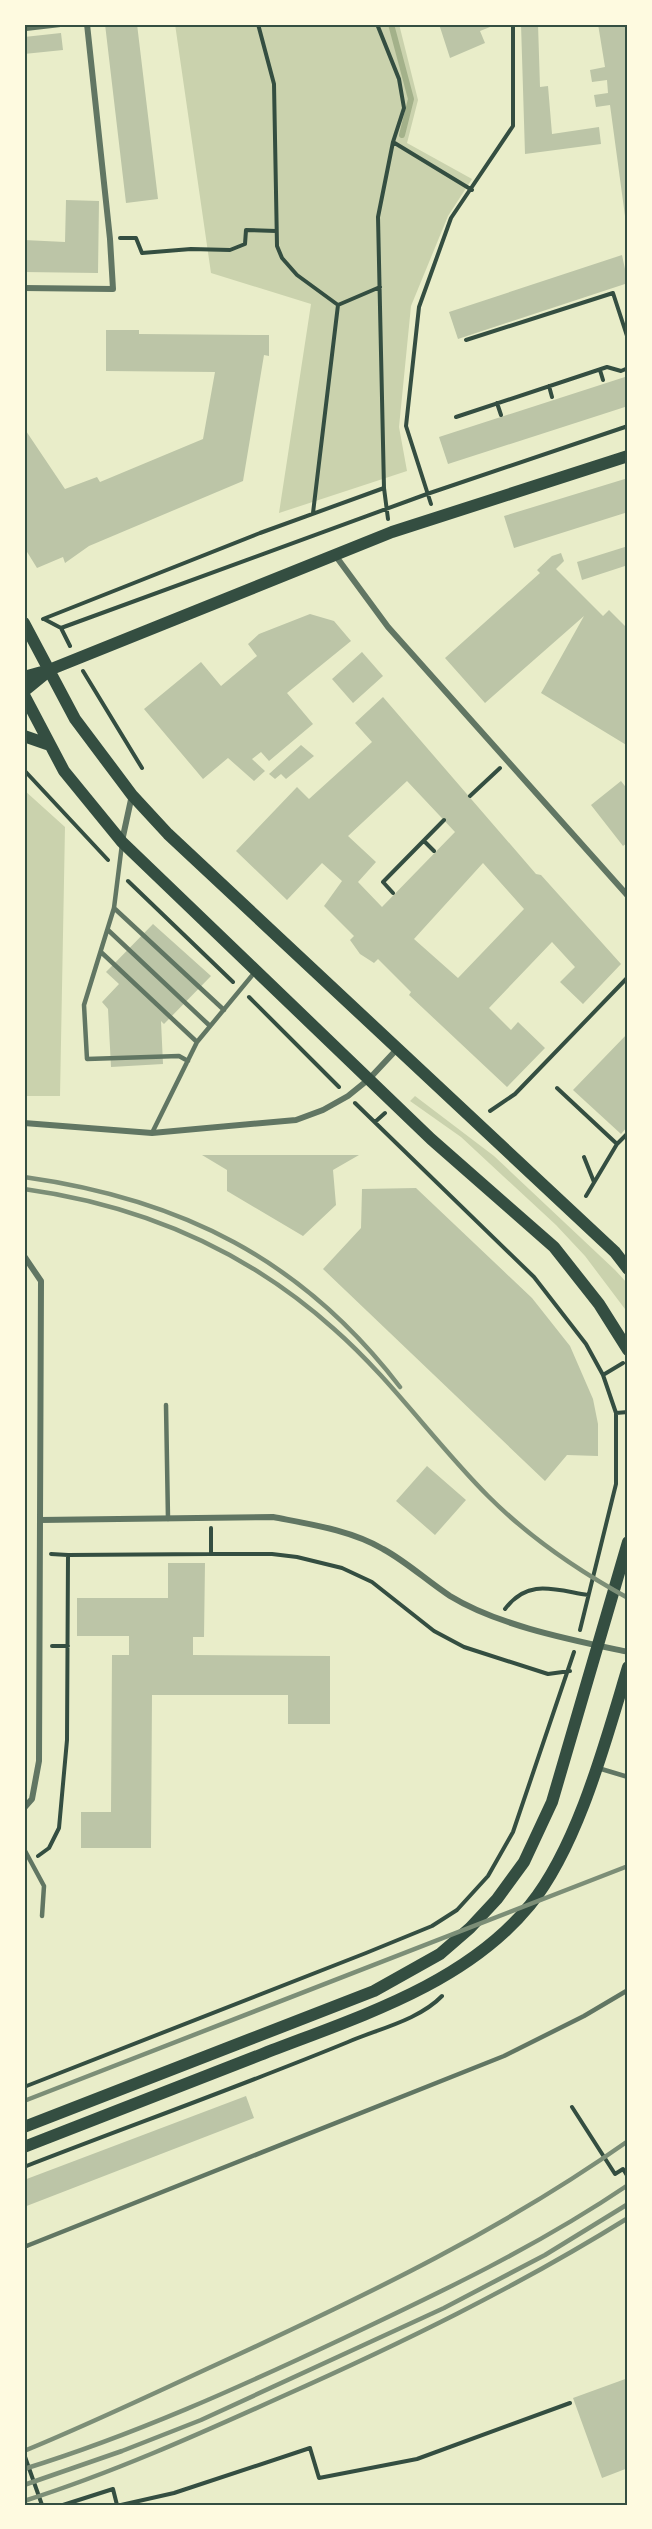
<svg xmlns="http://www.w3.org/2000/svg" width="652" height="2529" viewBox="0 0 652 2529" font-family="'Exo 2',sans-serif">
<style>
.green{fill:#cad2ad}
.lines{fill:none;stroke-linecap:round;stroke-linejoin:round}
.stream{stroke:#a3b18a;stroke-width:6}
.building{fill:#bcc5a7;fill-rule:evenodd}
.path{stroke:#344e41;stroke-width:4}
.service{stroke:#617663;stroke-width:4.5}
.minor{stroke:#617663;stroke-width:6}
.secondary{stroke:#344e41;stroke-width:12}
.rail{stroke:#7c8e77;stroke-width:4.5}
.neatline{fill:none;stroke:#344e41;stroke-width:2}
</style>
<rect width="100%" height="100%" fill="#e9edc9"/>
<!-- green -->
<path class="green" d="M175 24H399L418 100 407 143 472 179 448 216 411 306 399 427 407 471 279 513 311 304 211 273Z
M24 790 65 827 60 1096H24Z
M415 1096 494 1156 615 1270 628 1284V1313L585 1256 556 1225 461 1137 410 1101Z"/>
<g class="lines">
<!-- stream -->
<path class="stream" d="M391 24 411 99 402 135"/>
</g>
<!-- building -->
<path class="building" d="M105 24H137L158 199 126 203Z
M439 24H489L490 27 480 31 485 43 450 58Z
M521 24H538L540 87 548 86 552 134 599 127 601 144 525 154Z
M598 24H628V215L625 216 610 105 596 107 594 95 608 93 607 80 592 82 590 70 605 67Z
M61 33 63 50 24 54V37Z
M66 200 99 201 98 273 24 272V240L65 242Z
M622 255 628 283 458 339 449 312Z
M106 330H139V334L269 335V356L264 355 243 481 89 546 65 563 63 557 37 568 24 547V428L65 489 97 477 100 482 203 439 215 372 106 371Z
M628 376V406L448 464 439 437Z
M628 478V512L514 548 504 516Z
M628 546V565L582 580 577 562Z
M561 553 564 561 556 569 603 616 609 610 628 629V746L541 693 584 616 485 703 445 658 540 573 537 570 552 556Z
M310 614 334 621 351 641 287 693 313 724 269 761 261 752 252 759 265 771 254 781 228 758 203 779 144 709 201 662 221 686 257 656 248 644 259 634Z
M362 652 383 676 353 703 332 679Z
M383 697 536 874 541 875 621 964 583 1004 560 982 575 967 552 942 489 1008 511 1030 518 1022 545 1048 507 1087 409 995 411 992 378 959 374 963 360 954 350 940 354 936 324 906 342 881 322 863 287 900 236 851 297 787 309 799 372 742 355 723ZM407 781 455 832 382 907 358 882 376 862 348 836ZM483 863 524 909 458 978 414 939Z
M301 745 314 756 286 779 281 774 275 779 269 774Z
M621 781 628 790V842L623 846 591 805Z
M153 924 211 976 164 1024 161 1021 163 1064 111 1067 108 1009 102 1002 119 984 106 972Z
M628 1033V1126L621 1134 573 1090Z
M202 1155H359L333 1170 336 1205 303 1236 227 1191V1170Z
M416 1188 532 1298 570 1346 593 1399 598 1424V1456L567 1455 545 1481 323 1269 361 1228 362 1189Z
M427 1466 466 1500 435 1535 396 1501Z
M168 1563H205L204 1637H193V1655L330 1656V1724H288V1695H152L151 1848H81V1812H111L112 1655H129V1636H77V1598H168Z
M246 2096 254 2118 24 2207V2180Z
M628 2378V2468L602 2478 573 2398Z"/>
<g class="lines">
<!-- path -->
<path class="path" d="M258 24 274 84 277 246 282 258 297 275 338 305 380 287
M377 24 399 79 404 108 393 142 378 217 384 488 388 519
M489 25 492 24
M393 142 472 190
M120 238H136L142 253 191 249 230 250 245 244 246 230 276 231
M466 340 613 293 628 339
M600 370 603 380
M549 386 552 397
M497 403 501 415
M456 417 607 367 621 371 628 368
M431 504 406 426 419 307 451 218 513 126V24
M313 513 338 305
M43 619 260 533 384 488
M44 619 61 628 427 494 628 426
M61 628 70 646
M83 671 142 768
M24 770 108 860
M24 784V862
M470 796 500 768
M424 841 434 851
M128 881 233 982
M393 893 383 882 444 820
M249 997 339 1087
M557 1088 617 1144 586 1196
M355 1103 534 1277 586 1344 603 1375 616 1413V1484L580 1630
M490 1111 515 1094 628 977
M375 1122 385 1113
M617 1144 628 1133
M584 1157 594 1182
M603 1375 623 1363
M616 1413 628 1412
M51 1554 68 1555
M211 1554H272L297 1557 342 1568 372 1582 434 1631 464 1647 548 1674 570 1671
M505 1609C528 1578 555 1590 588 1595
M52 1646H68
M38 1856 49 1848 59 1828 67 1740 68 1555 211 1554V1528
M24 2087 366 1953 432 1926 457 1910 488 1876 513 1832 574 1652
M572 2107 615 2174 623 2169 628 2177
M24 2167C132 2125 241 2086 348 2042 378 2029 419 2020 442 1996
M24 2454 42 2505
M47 2505H60
M63 2505 113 2489 117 2505
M121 2505 174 2493 310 2448 319 2478 417 2459 570 2403"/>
<!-- service -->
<path class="service" d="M24 29 67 24
M122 844 114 908 84 1005 87 1059 179 1056 188 1061
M114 908 224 1010
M108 930 210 1026
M102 953 197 1042
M152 1133 197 1042 255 972
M166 1405 168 1519
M598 1768 628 1777
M24 1849 44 1886 42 1916
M24 2247 504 2056 584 2016 628 1990"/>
<!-- minor -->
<path class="minor" d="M24 288 113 289 110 239 87 24
M335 555 388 627 628 896
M122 841 132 795
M24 1123 152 1133 296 1120 323 1110 348 1096 369 1079 398 1048
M24 1256 41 1281 40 1520
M24 1808 32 1799 39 1761 40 1520 273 1517C309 1524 351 1530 383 1549 407 1562 427 1581 450 1596 499 1626 572 1640 628 1652"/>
<!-- secondary -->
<path class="secondary" d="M24 623 75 719 132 795 168 834 615 1252 628 1269
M24 677 49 670 392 532 628 456
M24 691 46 673
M24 695 64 771 122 842 431 1139 554 1247 599 1304 628 1350
M24 736 47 744
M24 2127 374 1991 440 1954 470 1928 497 1899 524 1862 552 1802 628 1542
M24 2147C103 2116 182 2086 260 2055 354 2018 464 1986 530 1905 578 1846 606 1740 628 1667"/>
<!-- rail -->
<path class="rail" d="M24 1177C181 1199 302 1259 400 1387
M24 1189C140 1205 246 1250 334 1329 391 1379 435 1443 488 1496 529 1537 577 1570 628 1598
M24 2101 628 1866
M24 2451C95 2422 165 2388 235 2356 371 2293 505 2228 628 2141
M24 2469C134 2435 240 2387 344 2338 441 2292 538 2246 628 2185
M24 2485 122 2451 201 2420 444 2308 545 2255 628 2204
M24 2501C112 2473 197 2435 281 2397 400 2344 517 2287 628 2218"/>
</g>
<!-- border -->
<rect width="652" height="2529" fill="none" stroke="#fefae0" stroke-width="51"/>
<rect x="26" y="26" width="600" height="2478" class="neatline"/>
</svg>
